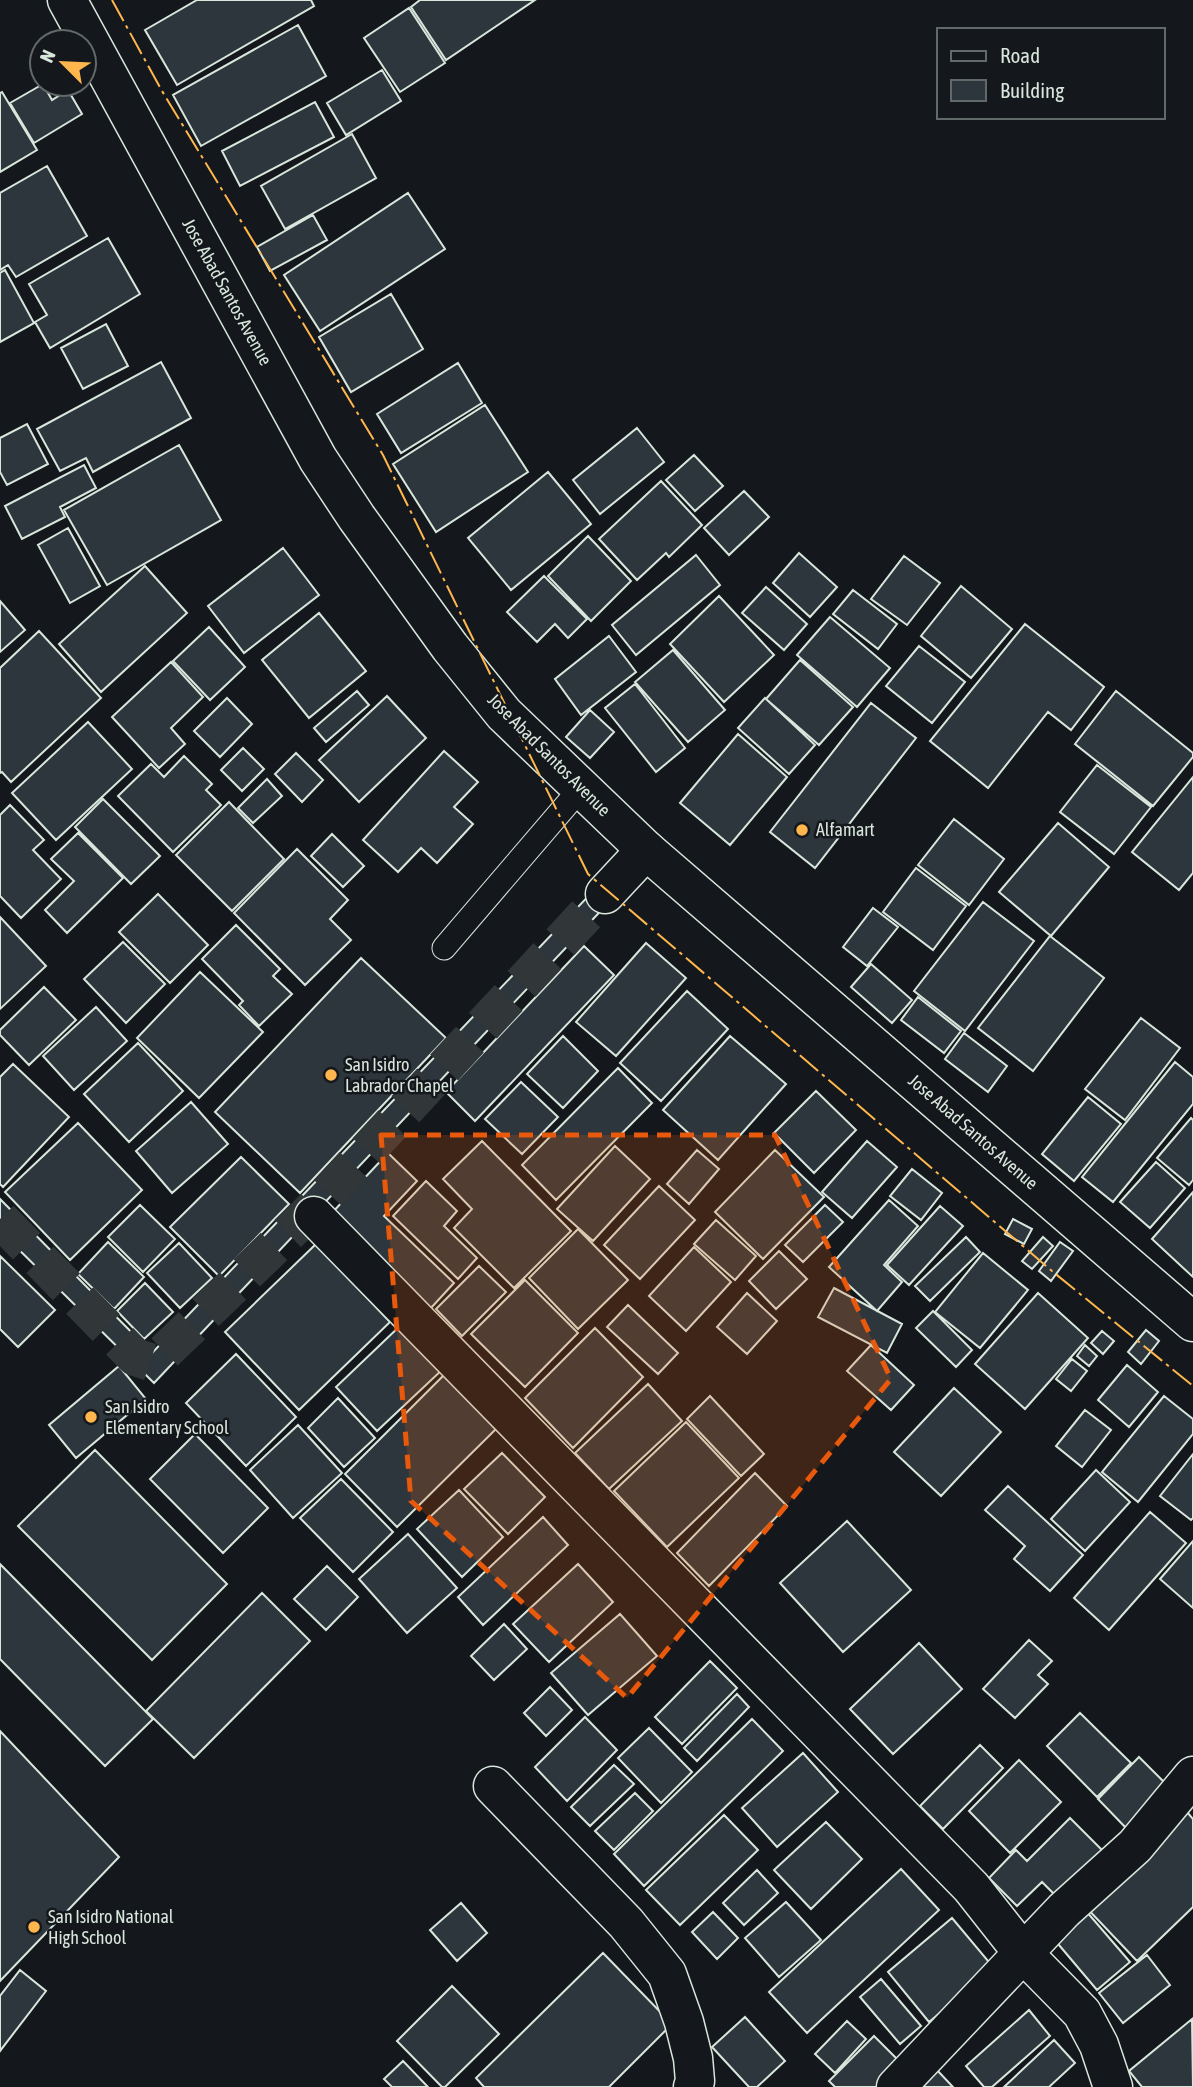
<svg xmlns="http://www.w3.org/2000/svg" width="1193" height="2087" viewBox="0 0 1193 2087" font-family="'Asap Condensed',sans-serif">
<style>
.building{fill:#2c363c;stroke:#d8e6dc;stroke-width:2}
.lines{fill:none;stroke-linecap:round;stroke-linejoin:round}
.minor-tunnel{stroke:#313739;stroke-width:38;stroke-dasharray:38 19;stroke-linecap:butt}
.service-casing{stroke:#d8e6dc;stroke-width:25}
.minor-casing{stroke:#d8e6dc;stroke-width:41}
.trunk-casing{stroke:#d8e6dc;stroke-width:41}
.service{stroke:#14181c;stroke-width:23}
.minor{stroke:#14181c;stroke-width:38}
.trunk{stroke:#14181c;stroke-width:38}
.power{stroke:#ffb74d;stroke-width:2;stroke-dasharray:24 5 3.5 5;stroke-linecap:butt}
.marked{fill:#e8590c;fill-opacity:0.2;stroke:#e8590c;stroke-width:5;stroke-dasharray:14 9;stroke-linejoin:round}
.poi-dot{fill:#ffb74d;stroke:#14181c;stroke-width:2.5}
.labels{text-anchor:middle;stroke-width:5;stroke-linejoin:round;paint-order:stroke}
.street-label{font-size:18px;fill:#d8e6dc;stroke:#14181c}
.poi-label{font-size:18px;fill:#d8e6dc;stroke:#14181c;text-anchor:start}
</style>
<rect width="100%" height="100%" fill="#14181c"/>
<!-- building -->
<path class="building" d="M197 0H311L314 6 177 85 145 30Z
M420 0H535L446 60 411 7Z
M409 8 445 63 400 92 364 38Z
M298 25 326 76 201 146 173 95Z
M382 70 401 101 346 135 327 103Z
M43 84 52 100 68 90 82 114 34 143 10 103Z
M2 92 37 150 0 172V93Z
M315 102 334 137 240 186 222 151Z
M352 134 376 178 285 229 261 186Z
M47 166 87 236 16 277 8 265 0 270V193Z
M408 193 445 249 320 331 284 275Z
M313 215 327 240 270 271 257 247Z
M108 238 140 294 50 348 35 322 47 315 29 284Z
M5 270 34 323 0 342V273Z
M391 294 423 349 351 392 319 337Z
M106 324 128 366 83 389 61 348Z
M161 362 191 418 93 472 86 458 60 471 37 429Z
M458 363 482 403 401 453 377 414Z
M485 405 528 472 436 532 393 464Z
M27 424 48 464 7 485 0 472V438Z
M637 428 664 462 600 514 573 480Z
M179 445 221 520 107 585 64 510Z
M694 455 723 486 695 511 666 480Z
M84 465 96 488 60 507 65 517 22 539 5 506Z
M548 472 591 524 511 590 468 538Z
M661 481 702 525 669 557 666 553 637 580 599 539Z
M744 491 769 517 729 555 704 528Z
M68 528 100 586 70 603 38 545Z
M588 536 631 581 591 621 548 576Z
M283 548 319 595 244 653 208 606Z
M799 553 837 587 810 617 773 583Z
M696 555 720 585 636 655 612 625Z
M904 556 940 583 907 625 871 599Z
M145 566 187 613 101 692 59 644Z
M544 576 587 619 568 638 555 624 537 642 507 612Z
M961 586 1012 629 971 678 921 636Z
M766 587 807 624 784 650 742 613Z
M853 590 897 624 878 649 833 614Z
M719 596 774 655 724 702 670 644Z
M0 601 25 630 0 652Z
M319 613 366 671 309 718 262 660Z
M830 617 890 668 857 707 797 655Z
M1025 624 1104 687 1071 730 1048 712 988 788 930 741Z
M209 627 245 667 210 700 173 661Z
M39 631 101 698 11 782 2 772 0 773V668Z
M609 636 636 672 581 715 555 679Z
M919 646 965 682 932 723 886 686Z
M673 650 725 710 688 742 635 682Z
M800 660 853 707 819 745 766 699Z
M171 662 203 697 171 728 185 744 159 768 112 717Z
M635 684 685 748 656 772 605 708Z
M357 691 369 705 326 742 314 728Z
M1116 691 1193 753V757L1153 806 1075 744Z
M387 696 426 738 359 802 319 760Z
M227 698 252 724 220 757 194 731Z
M765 698 815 745 789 774 738 728Z
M871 703 916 738 815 868 770 832Z
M590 710 614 732 590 758 566 737Z
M88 722 132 769 56 840 12 793Z
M738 734 787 777 730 845 680 803Z
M243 748 264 769 242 791 221 770Z
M444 751 478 782 454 807 473 824 437 863 421 848 398 872 363 840Z
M296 753 323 780 302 802 275 774Z
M184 756 212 784 206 790 221 805 173 852 118 796 151 764 164 777Z
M1097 765 1151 807 1114 854 1060 812Z
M1193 777V873L1179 890 1132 852Z
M267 779 282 796 253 823 238 808Z
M103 799 160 856 131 884 75 827Z
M229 802 284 859 232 911 176 855Z
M10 805 44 840 33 850 61 879 21 918 0 896V815Z
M954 819 1004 859 969 905 918 865Z
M1058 823 1109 867 1051 936 999 892Z
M78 833 123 878 67 933 45 910 74 881 51 859Z
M332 834 364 866 343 887 311 856Z
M297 849 348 900 330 919 351 940 305 985 234 913Z
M916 868 966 906 933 950 883 912Z
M597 887 612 899 154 1383 0 1231V1199L152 1353Z
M158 894 208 945 170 983 119 932Z
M983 902 1034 941 965 1031 914 991Z
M873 908 898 927 867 966 843 947Z
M0 917 46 966 0 1009Z
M236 925 280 969 273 976 292 994 259 1026 239 1005 243 1001 202 959Z
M1050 936 1104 978 1033 1071 978 1028Z
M123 942 165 984 126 1023 84 979Z
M646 943 686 978 616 1056 576 1022Z
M584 946 614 975 475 1121 446 1092Z
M361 958 446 1038 300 1193 215 1112Z
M871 964 912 1000 892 1023 851 987Z
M200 972 263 1032 199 1098 137 1038Z
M44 987 76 1020 29 1065 0 1035V1030Z
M687 991 728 1029 661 1101 620 1063Z
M918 997 961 1031 944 1053 901 1020Z
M96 1007 127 1041 74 1090 43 1056Z
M1141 1018 1180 1048 1125 1120 1085 1089Z
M964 1033 1007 1066 988 1092 945 1059Z
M563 1036 598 1071 563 1108 527 1074Z
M730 1036 786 1084 718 1160 663 1110Z
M138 1043 183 1091 129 1142 84 1094Z
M1175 1062 1193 1077V1104L1113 1202 1082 1177Z
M13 1064 69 1117 3 1187 0 1184V1077Z
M618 1068 652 1103 556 1200 522 1165Z
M521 1082 558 1117 522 1154 485 1119Z
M816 1091 856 1130 814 1173 774 1133Z
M1088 1097 1121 1124 1074 1181 1042 1154Z
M191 1102 228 1144 172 1193 136 1151Z
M1191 1118 1193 1120V1180L1189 1185 1157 1158Z
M78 1123 142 1190 70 1260 5 1192Z
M482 1141 571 1231 514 1288 454 1228 472 1209 443 1179Z
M867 1141 897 1167 852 1218 822 1192Z
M615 1146 650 1179 593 1241 557 1209Z
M697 1150 719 1169 689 1204 667 1184Z
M775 1150 824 1197 763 1259 715 1212Z
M388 1153 417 1181 384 1216 454 1283 430 1309 330 1215Z
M241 1157 289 1204 219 1276 170 1227Z
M1156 1162 1185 1188 1150 1228 1120 1202Z
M912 1169 942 1193 921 1220 890 1196Z
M426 1181 457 1211 444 1226 477 1258 458 1279 393 1216Z
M659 1186 695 1220 640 1279 604 1245Z
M1193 1192V1277L1152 1239Z
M889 1200 918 1226 884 1265 902 1282 877 1311 829 1267Z
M140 1205 175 1239 143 1272 108 1237Z
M825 1205 843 1222 803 1262 785 1245Z
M940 1206 963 1226 909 1285 887 1265Z
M1013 1219 1032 1229 1024 1244 1005 1234Z
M716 1220 756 1256 735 1280 694 1244Z
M578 1229 628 1280 578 1329 529 1278Z
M966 1237 980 1252 930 1301 915 1286Z
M1043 1237 1053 1246 1032 1269 1022 1261Z
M108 1242 144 1277 114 1309 78 1274Z
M1060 1242 1073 1251 1051 1281 1039 1271Z
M179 1243 212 1278 180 1308 147 1273Z
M316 1244 390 1322 299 1410 225 1332Z
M694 1247 731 1282 686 1331 649 1296Z
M779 1251 807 1279 776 1309 749 1281Z
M983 1253 1028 1290 980 1348 935 1312Z
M0 1256 55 1310 18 1347 0 1329Z
M479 1266 506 1292 462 1336 436 1309Z
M525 1280 578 1333 525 1387 471 1334Z
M145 1283 173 1312 144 1339 117 1311Z
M834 1288 902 1324 887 1353 818 1317Z
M747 1293 777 1321 747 1354 717 1327Z
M1038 1293 1088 1338 1025 1409 975 1364Z
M628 1305 678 1353 658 1374 607 1327Z
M933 1311 972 1350 956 1367 916 1328Z
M402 1324 443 1369 377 1431 336 1387Z
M595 1328 643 1377 573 1448 525 1398Z
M1146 1330 1159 1341 1141 1364 1128 1352Z
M1102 1331 1114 1341 1103 1354 1091 1343Z
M871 1345 914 1385 891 1410 847 1371Z
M1085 1345 1097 1356 1089 1366 1077 1356Z
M236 1354 296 1417 246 1466 186 1403Z
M1072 1359 1087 1371 1071 1391 1056 1379Z
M1127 1365 1158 1392 1129 1427 1098 1400Z
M119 1366 146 1399 76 1458 49 1425Z
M444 1375 497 1428 397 1527 345 1474Z
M648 1384 682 1421 609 1489 575 1453Z
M954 1388 1001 1432 941 1496 894 1452Z
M710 1396 764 1454 741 1476 687 1419Z
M1164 1396 1193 1419V1434L1138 1502 1102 1472Z
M338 1398 375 1438 344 1467 308 1428Z
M1085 1410 1111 1430 1082 1467 1056 1446Z
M686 1422 739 1478 667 1547 614 1491Z
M298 1425 342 1473 293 1518 250 1470Z
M195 1434 268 1508 223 1553 150 1479Z
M95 1450 227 1584 152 1660 18 1526Z
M502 1453 545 1497 508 1534 464 1489Z
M1193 1454V1518L1191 1520 1160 1496Z
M1096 1470 1130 1502 1085 1551 1051 1519Z
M755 1473 787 1506 709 1586 677 1553Z
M341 1479 393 1532 353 1572 300 1518Z
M1008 1486 1083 1555 1050 1591 1014 1559 1025 1546 985 1510Z
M459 1490 503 1537 462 1577 417 1529Z
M1150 1512 1186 1543 1109 1630 1074 1598Z
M543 1517 568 1545 483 1625 458 1597Z
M847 1521 911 1590 843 1652 780 1583Z
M408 1534 457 1588 407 1633 359 1579Z
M1193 1541V1608L1160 1579Z
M0 1564 153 1719 105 1766 0 1659Z
M578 1564 613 1602 549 1662 513 1624Z
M327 1566 358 1597 326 1630 294 1599Z
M262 1593 310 1641 194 1758 146 1711Z
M620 1614 657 1656 588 1715 551 1673Z
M504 1624 527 1649 494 1680 471 1656Z
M1029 1640 1052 1661 1038 1675 1048 1684 1015 1718 983 1689Z
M919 1643 962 1689 893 1754 850 1709Z
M710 1661 737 1688 682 1744 655 1717Z
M550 1687 572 1710 546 1736 524 1713Z
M737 1694 749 1707 697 1761 684 1748Z
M1080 1713 1131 1763 1097 1797 1047 1746Z
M585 1717 617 1750 567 1801 535 1767Z
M752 1719 783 1751 644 1886 614 1854Z
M649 1728 692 1772 661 1803 618 1758Z
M0 1731 119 1857 0 1981Z
M980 1745 1003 1768 943 1829 920 1806Z
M803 1753 838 1792 777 1847 742 1808Z
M1139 1757 1169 1787 1127 1829 1098 1799Z
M1019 1760 1061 1802 1010 1853 969 1811Z
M614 1765 634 1784 590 1826 571 1807Z
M635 1793 653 1811 614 1850 595 1831Z
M1182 1806 1193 1819V1907L1137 1961 1082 1903Z
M724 1815 758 1850 680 1925 646 1890Z
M1070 1818 1105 1853 1059 1899 1042 1882 1017 1906 989 1878 1016 1850 1027 1861Z
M826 1822 862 1859 811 1909 774 1870Z
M901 1869 939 1910 807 2033 769 1992Z
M757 1870 778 1893 744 1925 723 1903Z
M786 1902 821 1940 779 1977 745 1938Z
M461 1903 487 1933 457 1961 430 1930Z
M1080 1904 1130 1962 1097 1990 1048 1932Z
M713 1912 738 1938 717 1959 692 1932Z
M952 1918 994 1968 929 2022 888 1972Z
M603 1953 672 2024 609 2087H484L476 2078Z
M1147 1955 1170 1985 1123 2023 1099 1993Z
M20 1970 46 1991 0 2051V1996Z
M881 1979 921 2026 900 2044 860 1997Z
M452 1986 499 2034 445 2087H442L397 2041Z
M1029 2010 1050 2036 992 2087H984L966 2066Z
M745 2017 785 2061 757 2087H749L712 2047Z
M1192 2019 1193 2087H1142L1129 2071Z
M847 2021 866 2039 835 2073 815 2054Z
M874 2036 904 2066 883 2087H835L829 2081Z
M1054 2040 1075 2063 1049 2087H1004Z
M403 2061 428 2087H392L384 2079Z
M936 2069 953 2087H917Z"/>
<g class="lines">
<!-- minor-tunnel -->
<path class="minor-tunnel" d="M0 1219 135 1357 153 1363 311 1211 605 894"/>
<defs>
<path id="service" d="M444 948 581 788"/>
<path id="minor" d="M605 894 646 850
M314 1216 971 1887 1023 1953 1082 2013 1099 2045 1113 2087
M493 1786 626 1923 667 1974 684 2022 693 2058 695 2081 693 2087
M896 2087 1064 1910 1135 1846 1193 1776"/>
<path id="trunk" d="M67 0 318 459 357 518 450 647 504 714 646 850 1193 1322"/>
</defs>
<!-- service casing -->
<use href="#service" class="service-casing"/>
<!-- minor casing -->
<use href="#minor" class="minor-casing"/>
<!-- trunk casing -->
<use href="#trunk" class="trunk-casing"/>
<!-- service -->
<use href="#service" class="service"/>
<!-- minor -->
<use href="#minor" class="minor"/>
<!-- trunk -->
<use href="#trunk" class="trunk"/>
<!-- power -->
<path class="power" d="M112 0 162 91 383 455 588 874 1052 1271 1193 1386"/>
</g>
<!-- marked area -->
<path class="marked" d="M381 1135H775L891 1379 627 1698 411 1501Z"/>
<!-- markers -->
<g class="poi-dot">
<circle cx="802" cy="830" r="7"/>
<circle cx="331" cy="1075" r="7"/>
<circle cx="91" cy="1417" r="7"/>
<circle cx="34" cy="1927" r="7"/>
</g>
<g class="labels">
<!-- street labels -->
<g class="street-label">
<text transform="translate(227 292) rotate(61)" y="6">Jose Abad Santos Avenue</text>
<text transform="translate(549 755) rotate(45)" y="6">Jose Abad Santos Avenue</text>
<text transform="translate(973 1132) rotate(41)" y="6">Jose Abad Santos Avenue</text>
</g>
<!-- poi labels -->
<g class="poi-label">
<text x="816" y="836">Alfamart</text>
<text x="345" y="1071">San Isidro<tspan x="345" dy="21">Labrador Chapel</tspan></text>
<text x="105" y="1413">San Isidro<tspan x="105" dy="21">Elementary School</tspan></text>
<text x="48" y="1923">San Isidro National<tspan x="48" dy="21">High School</tspan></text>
</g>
</g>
<!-- legend -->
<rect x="937" y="28" width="228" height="91" fill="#14181c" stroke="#626a69" stroke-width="2"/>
<rect x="951" y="51" width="35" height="10" fill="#14181c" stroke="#626a69" stroke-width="2"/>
<text x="1000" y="63" font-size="21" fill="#d8e6dc">Road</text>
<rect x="951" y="80" width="35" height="21" fill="#2c363c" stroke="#626a69" stroke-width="2"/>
<text x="1000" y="98" font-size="21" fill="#d8e6dc">Building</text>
<!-- north arrow -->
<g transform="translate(63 63) rotate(294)"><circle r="33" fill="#14181c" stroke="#626a69" stroke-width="2"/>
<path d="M0-5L12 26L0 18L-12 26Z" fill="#ffb74d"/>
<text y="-10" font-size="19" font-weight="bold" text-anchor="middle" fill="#d8e6dc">N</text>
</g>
</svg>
